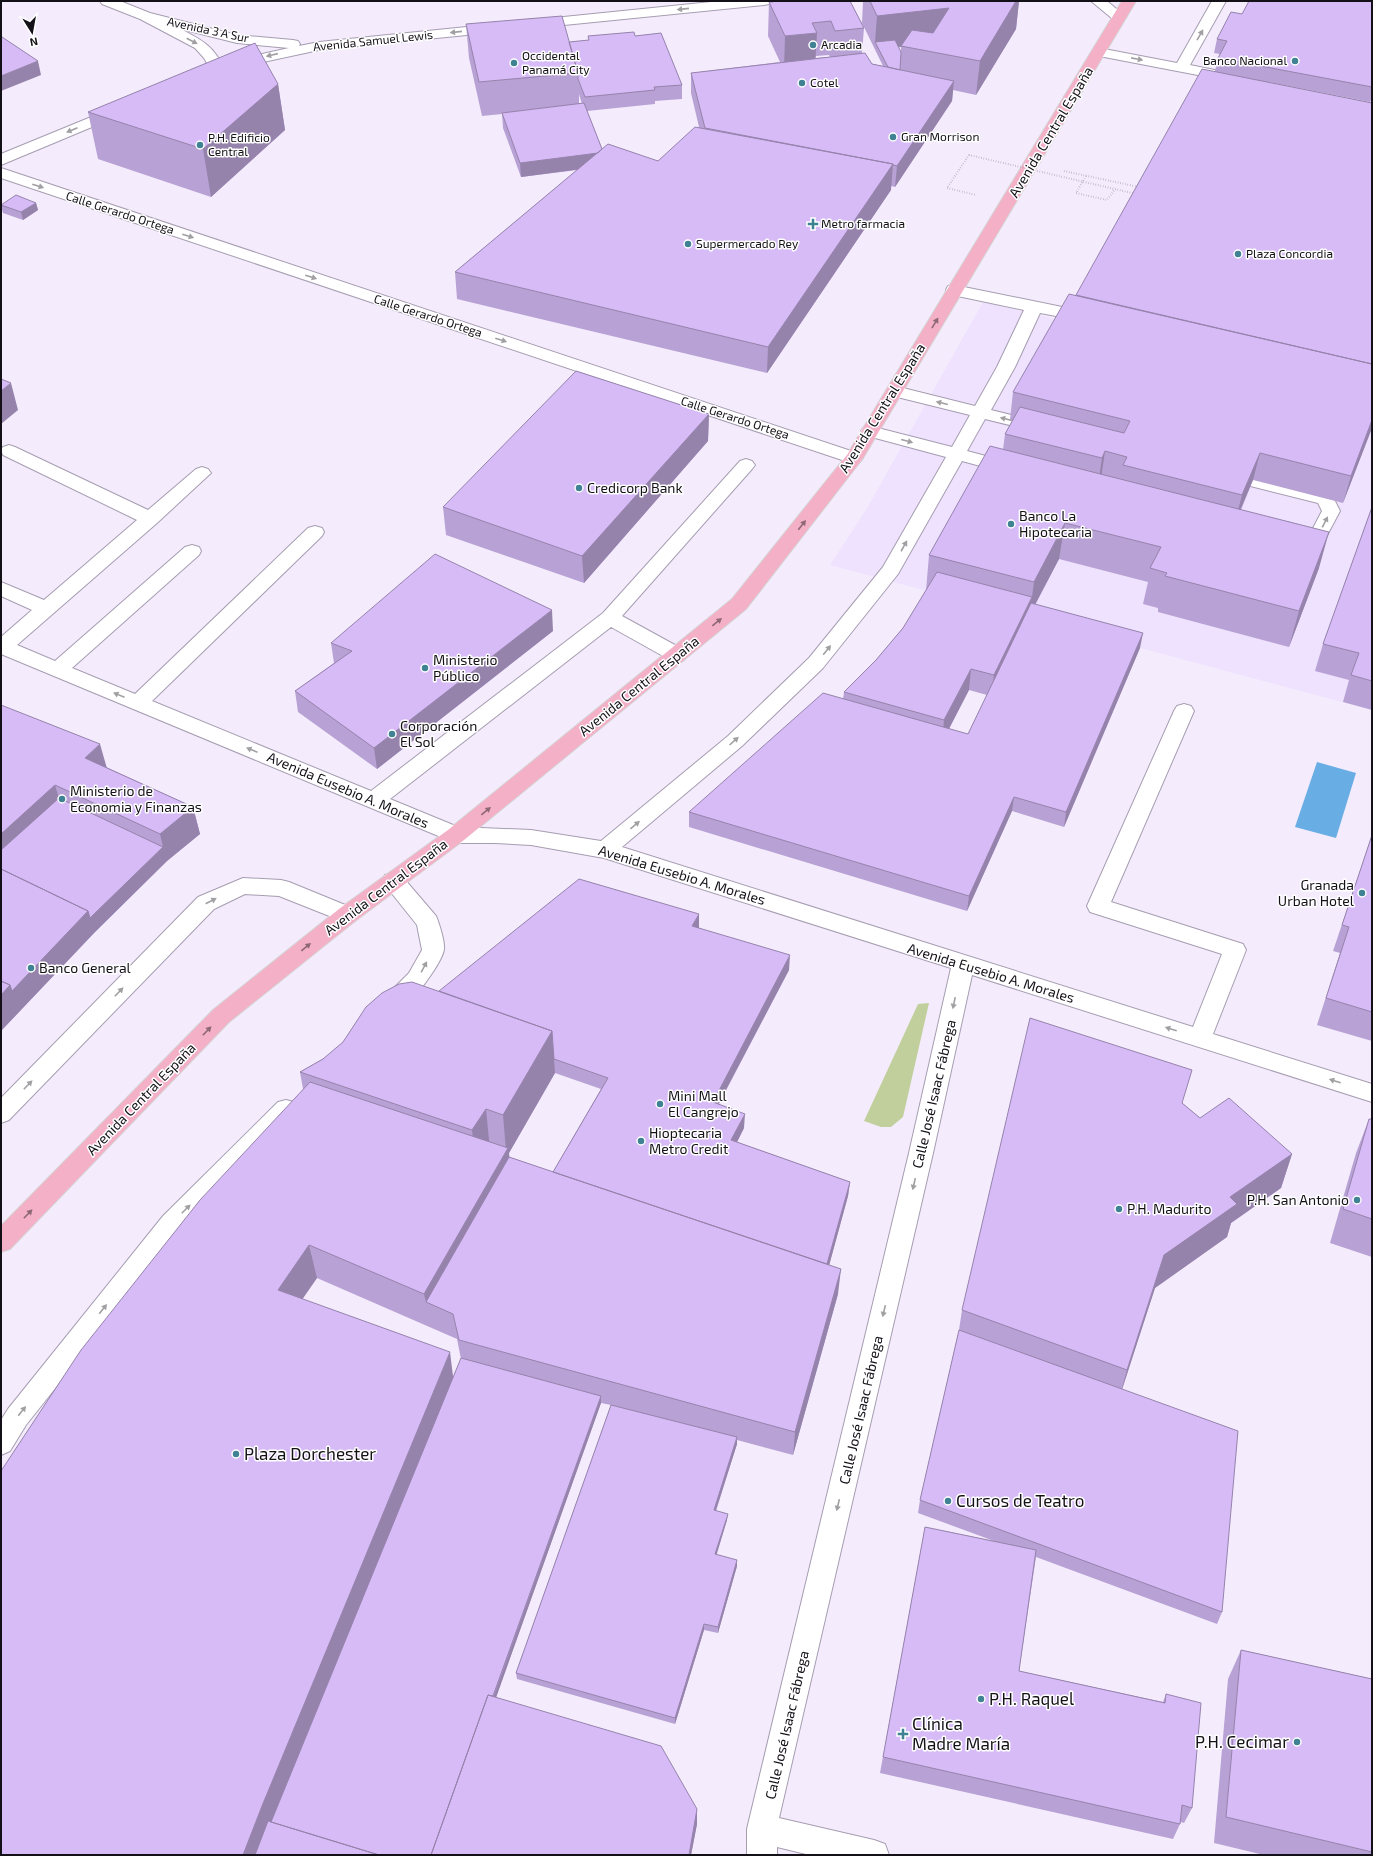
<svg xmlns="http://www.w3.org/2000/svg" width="1373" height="1856" viewBox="0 0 1373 1856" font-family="'Exo 2',sans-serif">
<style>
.built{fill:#eee2fe}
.green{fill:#c1cf9d}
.water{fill:#69ade5}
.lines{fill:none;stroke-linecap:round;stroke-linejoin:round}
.minor-casing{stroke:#a69db1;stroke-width:2}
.major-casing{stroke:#d5d4d5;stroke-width:2}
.path{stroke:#a59eac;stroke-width:2;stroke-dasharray:0.5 2;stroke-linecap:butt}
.minor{fill:#fff;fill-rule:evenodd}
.major{fill:#f4b0c6;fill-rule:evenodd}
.path-bridge{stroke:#a59eac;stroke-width:2;stroke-dasharray:0.5 2;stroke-linecap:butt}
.wall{fill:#b8a1d4;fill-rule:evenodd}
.shaded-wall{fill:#9683ac}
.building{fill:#d6bbf6;stroke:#9683ac}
.oneway{fill:#a19fa2}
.oneway2{fill:#8f6877}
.poi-dot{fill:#3f8293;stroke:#fff;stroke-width:1.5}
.labels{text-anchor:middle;stroke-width:3;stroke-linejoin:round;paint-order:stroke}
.far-street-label{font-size:12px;fill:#131017;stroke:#fff}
.far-poi-label{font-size:12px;fill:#131017;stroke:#fff;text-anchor:start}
.street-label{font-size:14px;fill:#131017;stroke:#fff}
.poi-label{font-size:14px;fill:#131017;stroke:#fff;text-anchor:start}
.near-poi-label{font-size:17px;fill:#131017;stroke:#fff;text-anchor:start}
</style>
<rect width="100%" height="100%" fill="#f4ecfd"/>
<!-- built -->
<path class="built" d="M983 302 1372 393V710L830 565 866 510Z"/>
<!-- green -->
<path class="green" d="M929 1003 903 1117 891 1127H881L864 1121 918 1004Z"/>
<!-- water -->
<path class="water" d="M1317 762 1356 773 1336 838 1295 827Z"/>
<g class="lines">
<defs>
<path id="minor" d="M100 1H120L150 13 237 35 293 40 298 41 300 44 299 46 319 42 496 24 501 25 503 28 501 31 496 32 319 50 235 68 230 67 228 64 230 61 289 48 237 43 181 29C203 41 214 46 224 69L222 72 217 73 212 72 204 58 195 48 140 19 102 4Z
M721 1H771L769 4 764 5 534 28 529 27 527 24 529 21 534 20Z
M1091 1H1107L1126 17 1124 20H1114Z
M1212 1H1226L1190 65 1234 74 1236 77 1234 80 1229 81 1099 56 1094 55 1092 52 1094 49 1099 48 1177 63Z
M118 106 123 108 126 111 123 114 1 165V154Z
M1 168 860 454 863 458 860 462 854 464 848 462 1 178Z
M954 285 1072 309 1078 310 1080 314 1078 318 1072 319 1040 313 1015 367 991 410 1048 424 1051 428 1048 432 1042 433 985 419 967 451 1016 464 1019 468 1016 472 1010 474 962 461 898 574 823 668 742 746 622 847 1193 1027 1222 954 1090 912 1087 906 1174 711 1177 706 1184 704 1191 706 1194 711 1111 902 1243 944 1246 950 1213 1034 1372 1084V1102L972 975 933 1153 779 1818 874 1840 885 1844 889 1855H810L777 1847V1855H747V1829L909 1153 951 968 604 858 531 845 495 843H456L448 840 1 654V637L32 610 1 596V582L44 600 137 520 3 455 1 450 3 447 9 445 15 447 148 510 196 469 202 467 208 469 211 473 157 523 17 645 55 661 185 547 192 545 199 547 201 551 199 555 72 668 135 694 308 528 315 526 322 528 324 532 322 536 152 701 371 791 603 613 740 461 746 459 752 461 755 465 752 469 622 616 684 650 687 655 684 660 677 662 670 660 611 627 390 799 458 827 531 830 601 841 728 736 809 658 883 567 946 457 864 435 861 431 864 427 870 426 952 447 970 415 889 395 886 391 889 387 895 386 975 406 997 367 1024 310 948 294 946 290 948 286Z
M1225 468 1332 495 1340 511 1324 541 1295 545 1288 543 1286 539 1288 535 1311 532 1322 511 1318 503 1219 478 1216 474 1219 470Z
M393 873 401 875 436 916C439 923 445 942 444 949 443 962 411 1004 400 1010 394 1012 391 1011 385 1009L382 1003 385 997 409 973 422 950 417 925 382 881 385 875Z
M243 878 281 880 289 882 355 909 358 915 355 921 347 923 279 896 245 894 214 909 9 1120 1 1123V1098L198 897Z
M286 1100 294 1102 298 1109 294 1116 181 1230 26 1425 10 1451 1 1455V1420L8 1409 163 1216 278 1102Z"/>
<path id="major" d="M1122 1H1136L863 458 746 609 464 840 355 921 229 1022 10 1249 1 1252V1226L213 1010 339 909 448 830 732 599 847 455Z"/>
</defs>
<!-- minor casing -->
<use href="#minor" class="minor-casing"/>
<!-- major casing -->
<use href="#major" class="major-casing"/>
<!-- path -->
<path class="path" d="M969 155 947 188 976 195
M1064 171 1139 187
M1086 176 1076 193 1107 200 1115 189"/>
<!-- minor -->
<use href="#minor" class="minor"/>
<!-- major -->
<use href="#major" class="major"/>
<!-- path-bridge -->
<path class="path-bridge" d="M969 155 1136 194"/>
</g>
<!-- wall -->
<path class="wall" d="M771 1H850L864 28 862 53 872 64 883 66 862 23 863 1H1019L1016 29 976 95 953 90 952 101 895 187 891 186V190L767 373 457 299 455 272 577 170 521 177 503 128 502 114 482 116 469 58 466 24 569 42 635 36 682 85V99L655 101V104L587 111 602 149 658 161 699 127 691 93V73L780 62 768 36 769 2H771ZM898 47H901V52ZM829 55 830 57 815 58 816 56ZM579 94 582 104H579Z
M1372 1V98L1370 102 1243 77 1372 103V428L1343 503 1253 480 1241 510 1319 568 1289 647 1158 612V608L1143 604 1148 582 1059 559 1035 605 1140 648 1064 827 1012 811 967 911 689 827V812L843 699 844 692 876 660 903 628 926 591 929 555 1003 450 1005 434 1013 420H1010L1013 392 1076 295 1215 71 1218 58 1220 54 1214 53 1217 39 1242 14ZM969 690 987 695 968 734 949 729Z
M278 84 285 130 211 197 98 159 88 112Z
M36 203 38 210 23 220 3 213 1 205Z
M709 414 708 441 584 583 446 535 443 507Z
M1372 507V710L1343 702 1349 680 1315 671 1323 644Z
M553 631 377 769 298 712 295 691 334 663 331 643Z
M1 705 106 767 193 807 200 834 167 861 95 932 1 1031Z
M1372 835V1041L1317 1025 1340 953 1333 951Z
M699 928 789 970 719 1104 744 1128 737 1142 850 1182 848 1196 829 1265 838 1294 793 1455 737 1440V1444L716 1511 727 1520 716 1555 737 1566 718 1633 704 1630 675 1724 517 1679 516 1673 611 1405 601 1403 496 1697 697 1809V1824L691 1855H1L303 1089 300 1072 439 991ZM555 1073 601 1089 553 1172 509 1157V1153ZM317 1278 457 1339 461 1359 453 1377 302 1299Z
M1182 1103 1200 1118 1292 1154 1281 1188 1231 1223 1227 1237 1155 1288 1122 1389 1222 1612 1217 1624 1036 1557 1019 1671 1163 1702 1166 1694 1192 1808 1184 1823 1181 1822 1180 1824 1173 1839 880 1773 925 1527 994 1541 918 1513 920 1500 959 1330 962 1310Z
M1369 1119H1372V1257L1330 1243 1356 1153Z
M1241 1650 1372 1679V1855H1264L1214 1843 1228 1679Z"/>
<!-- shaded-wall -->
<path class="shaded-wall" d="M1016 1H1019L1016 29 976 95 980 61Z
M949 8 946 42 901 46V47L878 49 875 42 877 16Z
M817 33 815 67 784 70 785 36Z
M38 61 41 75 1 91V76Z
M954 81 952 101 895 187 897 166Z
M278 84 285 130 211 197 203 149Z
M604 152V166L521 177 520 163Z
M893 164 891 190 767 373 768 347Z
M36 203 38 210 23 220 21 212Z
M11 383 18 410 1 424V391Z
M709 414 708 441 584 583 582 556Z
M1372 420V428L1343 503 1351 476Z
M1105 451 1101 479 1098 485 1102 458Z
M1260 453 1253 480 1235 522 1242 495Z
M1065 523 1059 559 1028 618 991 696 994 675 1032 597 1034 582Z
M1329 532 1319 568 1289 647 1299 611Z
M552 610 553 631 377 769 374 748Z
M1143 633 1140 648 1064 827 1066 812Z
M971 669 969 690 942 742 944 720Z
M100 744 108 772 85 758Z
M55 785 63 812 1 870V834Z
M1014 797 1012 811 967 911 969 896Z
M193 807 200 834 167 861 95 932 1 1031V995L10 985 88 911 163 847 160 834Z
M699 914V929L692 926Z
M790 955 789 970 712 1116 713 1102Z
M552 1031 555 1073 509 1153 512 1182 426 1302 424 1294 506 1151 503 1115Z
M486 1109 490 1150 477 1171 472 1130Z
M745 1114 744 1128 731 1154V1140Z
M1292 1154 1281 1188 1231 1223 1227 1237 1155 1288 1118 1402 1127 1370 1164 1255 1230 1197Z
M850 1182 848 1196 823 1288 824 1274Z
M309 1245 317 1278 286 1323 278 1290Z
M841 1269 838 1294 793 1455 795 1432Z
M450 1352 454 1384 263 1855H243L262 1806Z
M601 1396V1403L440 1855H437Z
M737 1437V1444L714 1516V1510Z
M728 1514 727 1520 715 1560V1554Z
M737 1560V1566L718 1633V1627Z
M704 1624V1630L675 1724V1718Z
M697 1809V1824L691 1855H689Z"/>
<!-- building -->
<path class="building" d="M773 1H850L864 28 835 31 831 21 812 23 817 33 785 36 769 2H773Z
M870 1H1016L980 61 901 46 912 30 933 33 949 8 877 16Z
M1249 1H1372V87L1218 58 1227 41 1217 39 1231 12 1242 14Z
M562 16 578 73 479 82 466 24Z
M634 32 635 36 661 33 682 85 654 87 655 90 585 97 578 79V73L569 42 589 40 588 36Z
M1 37H2L38 61 1 76Z
M895 40 901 52 900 70 888 67 875 42Z
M255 43 278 84 203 149 88 112Z
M865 53 872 64 954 81 897 166 893 165V164L705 128 691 73Z
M1202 69 1372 103V364L1076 295Z
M584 103 602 149 598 153 520 163 502 113Z
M695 127 893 164 768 347 455 272 608 144 658 161Z
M16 195 36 203 21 212 1 205Z
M1069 294 1372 364V420L1351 476 1260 453 1242 495 1123 465 1127 457 1105 451 1102 458 1005 434 1020 407 1124 433 1130 421 1013 392Z
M576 371 709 414 582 556 443 507Z
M1 379 11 383 1 391Z
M990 446 1329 532 1299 611 1165 576 1167 573 1150 568 1161 547 1065 523 1034 582 929 555Z
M1372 507V681L1351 675 1359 653 1323 644Z
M435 554 552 610 374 748 295 691 352 651 331 643Z
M937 572 1032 597 994 675 971 669 944 720 844 692 876 660 903 628Z
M1031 603 1143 633 1066 812 1014 797 969 896 689 812 823 693 968 734Z
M1 705 100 744 85 758 193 807 160 834 55 785 1 834Z
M59 798 163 847 90 918 88 911 1 869V850Z
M1372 835V1012L1326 998 1349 927 1342 925Z
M1 869 88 911 12 991 10 985 1 981Z
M579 879 699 914 692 926 790 955 713 1102 745 1114 731 1140 850 1182 827 1264 553 1172 608 1078 554 1059 552 1031 439 991Z
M1 981 10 985 1 995Z
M412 982 552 1031 503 1115 486 1109 472 1130 300 1072 323 1059 343 1042 366 1007 382 993 399 984Z
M1030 1018 1192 1070 1182 1103 1200 1118 1229 1098 1292 1154 1230 1197 1237 1204 1164 1255 1127 1370 962 1310Z
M310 1082 508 1148 424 1294 309 1245 278 1290 450 1352 262 1806 243 1855H1V1471L81 1350 200 1200Z
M1369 1119H1372V1219L1343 1209Z
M509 1157 841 1269 795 1432 459 1340 453 1314 426 1302Z
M959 1330 1238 1431 1222 1612 920 1500Z
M461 1358 601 1396 493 1696 488 1695 431 1855H379L271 1822Z
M611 1405 737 1437 714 1510 728 1514 715 1554 737 1560 718 1627 704 1624 675 1718 516 1673Z
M925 1527 1036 1550 1019 1671 1165 1703 1166 1694 1201 1703 1192 1808 1182 1805 1180 1824 883 1757Z
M1241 1650 1372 1679V1852L1226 1817Z
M488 1695 661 1746 697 1809 689 1855H431Z
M268 1821 379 1855H255Z"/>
<!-- one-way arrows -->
<defs><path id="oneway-solid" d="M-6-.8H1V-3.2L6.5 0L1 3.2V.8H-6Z"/></defs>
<g class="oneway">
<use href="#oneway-solid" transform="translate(683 9) rotate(174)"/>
<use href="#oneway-solid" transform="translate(456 32) rotate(174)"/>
<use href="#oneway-solid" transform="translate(1200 35) rotate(-60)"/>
<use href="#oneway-solid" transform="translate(192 41) rotate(28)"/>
<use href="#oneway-solid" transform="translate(272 55) rotate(167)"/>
<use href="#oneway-solid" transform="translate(1137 59) rotate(11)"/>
<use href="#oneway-solid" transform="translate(72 130) rotate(157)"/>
<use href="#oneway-solid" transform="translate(38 186) rotate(18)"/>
<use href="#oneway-solid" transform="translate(188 236) rotate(18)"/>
<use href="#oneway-solid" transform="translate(311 277) rotate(18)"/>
<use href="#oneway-solid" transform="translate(501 340) rotate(18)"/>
<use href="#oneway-solid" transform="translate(942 403) rotate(-166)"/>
<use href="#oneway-solid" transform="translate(1006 419) rotate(-166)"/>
<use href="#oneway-solid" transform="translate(907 441) rotate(15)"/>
<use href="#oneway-solid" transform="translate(1325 522) rotate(-63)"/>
<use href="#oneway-solid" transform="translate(904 546) rotate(-61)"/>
<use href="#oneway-solid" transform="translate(827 650) rotate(-51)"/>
<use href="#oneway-solid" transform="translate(119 695) rotate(-158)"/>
<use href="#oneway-solid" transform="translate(734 741) rotate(-42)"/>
<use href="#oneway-solid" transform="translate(252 750) rotate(-157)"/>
<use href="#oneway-solid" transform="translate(635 825) rotate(-40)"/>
<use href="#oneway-solid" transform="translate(211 901) rotate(-27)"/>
<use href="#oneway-solid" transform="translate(424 967) rotate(-62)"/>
<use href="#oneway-solid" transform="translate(119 992) rotate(-46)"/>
<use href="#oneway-solid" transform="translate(954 1003) rotate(102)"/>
<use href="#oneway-solid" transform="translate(1171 1029) rotate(-163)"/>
<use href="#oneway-solid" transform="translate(1335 1081) rotate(-162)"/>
<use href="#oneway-solid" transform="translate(28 1085) rotate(-46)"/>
<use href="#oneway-solid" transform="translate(914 1184) rotate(103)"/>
<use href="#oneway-solid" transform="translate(186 1209) rotate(-45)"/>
<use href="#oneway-solid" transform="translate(103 1309) rotate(-51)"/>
<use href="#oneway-solid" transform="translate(884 1311) rotate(103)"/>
<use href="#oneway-solid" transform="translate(22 1411) rotate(-51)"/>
<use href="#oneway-solid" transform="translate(838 1505) rotate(103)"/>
</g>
<g class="oneway2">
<use href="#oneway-solid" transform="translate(935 323) rotate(-59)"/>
<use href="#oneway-solid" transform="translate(802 525) rotate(-52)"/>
<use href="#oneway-solid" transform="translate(717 622) rotate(-39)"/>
<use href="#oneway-solid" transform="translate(486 811) rotate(-39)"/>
<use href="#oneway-solid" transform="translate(306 947) rotate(-39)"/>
<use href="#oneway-solid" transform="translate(207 1031) rotate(-46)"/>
<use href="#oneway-solid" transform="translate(28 1214) rotate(-46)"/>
</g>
<!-- markers -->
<g class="poi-dot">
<circle cx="813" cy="45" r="4"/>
<circle cx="1295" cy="61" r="4"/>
<circle cx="514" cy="63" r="4"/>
<circle cx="802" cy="83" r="4"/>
<circle cx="893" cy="137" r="4"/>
<circle cx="200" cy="145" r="4"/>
<path d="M811 218h4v4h4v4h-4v4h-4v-4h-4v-4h4z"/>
<circle cx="688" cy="244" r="4"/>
<circle cx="1238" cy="254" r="4"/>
<circle cx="579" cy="488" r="4"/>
<circle cx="1011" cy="524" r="4"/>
<circle cx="425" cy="668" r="4"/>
<circle cx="392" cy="734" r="4"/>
<circle cx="62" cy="799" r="4"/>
<circle cx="1362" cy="893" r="4"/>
<circle cx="31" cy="968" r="4"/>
<circle cx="660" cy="1104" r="4"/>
<circle cx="641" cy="1141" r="4"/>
<circle cx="1357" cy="1200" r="4"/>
<circle cx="1119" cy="1209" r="4"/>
<circle cx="236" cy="1454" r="4"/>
<circle cx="948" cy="1501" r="4"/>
<circle cx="981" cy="1699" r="4"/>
<path d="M901 1728h4v4h4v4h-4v4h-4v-4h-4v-4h4z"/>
<circle cx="1297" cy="1742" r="4"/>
</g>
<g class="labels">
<!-- far-street labels -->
<g class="far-street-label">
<text transform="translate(208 30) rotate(12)" y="4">Avenida 3 A Sur</text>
<text transform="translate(373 41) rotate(-6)" y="4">Avenida Samuel Lewis</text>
<text transform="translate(120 213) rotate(18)" y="4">Calle Gerardo Ortega</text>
<text transform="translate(428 316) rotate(18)" y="4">Calle Gerardo Ortega</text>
<text transform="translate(735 418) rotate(18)" y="4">Calle Gerardo Ortega</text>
</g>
<!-- far-poi labels -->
<g class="far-poi-label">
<text x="821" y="49">Arcadia</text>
<text x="522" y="60">Occidental<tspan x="522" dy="14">Panamá City</tspan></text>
<text x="1287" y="65" text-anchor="end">Banco Nacional</text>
<text x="810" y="87">Cotel</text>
<text x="901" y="141">Gran Morrison</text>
<text x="208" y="142">P.H. Edificio<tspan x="208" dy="14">Central</tspan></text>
<text x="821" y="228">Metro farmacia</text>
<text x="696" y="248">Supermercado Rey</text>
<text x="1246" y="258">Plaza Concordia</text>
</g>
<!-- street labels -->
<g class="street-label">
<text transform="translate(1051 132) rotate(-59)" y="5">Avenida Central España</text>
<text transform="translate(882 408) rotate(-58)" y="5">Avenida Central España</text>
<text transform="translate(639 686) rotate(-39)" y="5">Avenida Central España</text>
<text transform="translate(348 790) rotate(23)" y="5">Avenida Eusebio A. Morales</text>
<text transform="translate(682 875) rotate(17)" y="5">Avenida Eusebio A. Morales</text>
<text transform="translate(386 887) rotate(-37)" y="5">Avenida Central España</text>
<text transform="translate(991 973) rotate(17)" y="5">Avenida Eusebio A. Morales</text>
<text transform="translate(934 1094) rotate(-77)" y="5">Calle José Isaac Fábrega</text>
<text transform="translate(141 1099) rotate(-46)" y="5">Avenida Central España</text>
<text transform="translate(861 1410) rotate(-77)" y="5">Calle José Isaac Fábrega</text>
<text transform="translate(787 1725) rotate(-77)" y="5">Calle José Isaac Fábrega</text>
</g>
<!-- poi labels -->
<g class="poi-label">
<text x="587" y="493">Credicorp Bank</text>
<text x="1019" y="521">Banco La<tspan x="1019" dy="16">Hipotecaria</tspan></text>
<text x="433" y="665">Ministerio<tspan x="433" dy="16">Público</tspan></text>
<text x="400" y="731">Corporación<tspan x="400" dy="16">El Sol</tspan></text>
<text x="70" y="796">Ministerio de<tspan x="70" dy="16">Economia y Finanzas</tspan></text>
<text x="1354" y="890" text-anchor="end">Granada<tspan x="1354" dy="16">Urban Hotel</tspan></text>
<text x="39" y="973">Banco General</text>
<text x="668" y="1101">Mini Mall<tspan x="668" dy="16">El Cangrejo</tspan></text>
<text x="649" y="1138">Hioptecaria<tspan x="649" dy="16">Metro Credit</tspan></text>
<text x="1349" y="1205" text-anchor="end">P.H. San Antonio</text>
<text x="1127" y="1214">P.H. Madurito</text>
</g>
<!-- near-poi labels -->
<g class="near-poi-label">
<text x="244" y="1460">Plaza Dorchester</text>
<text x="956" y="1507">Cursos de Teatro</text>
<text x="989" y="1705">P.H. Raquel</text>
<text x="912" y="1730">Clínica<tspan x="912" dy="20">Madre María</tspan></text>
<text x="1289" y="1748" text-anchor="end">P.H. Cecimar</text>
</g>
</g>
<!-- border -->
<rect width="1373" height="1856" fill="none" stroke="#131017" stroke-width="4"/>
<!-- north arrow -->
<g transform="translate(32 32) rotate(169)" stroke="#ffffff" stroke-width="3" paint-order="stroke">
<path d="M0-3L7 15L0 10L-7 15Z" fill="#131017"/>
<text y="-6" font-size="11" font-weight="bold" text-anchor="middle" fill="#131017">N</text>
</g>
</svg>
